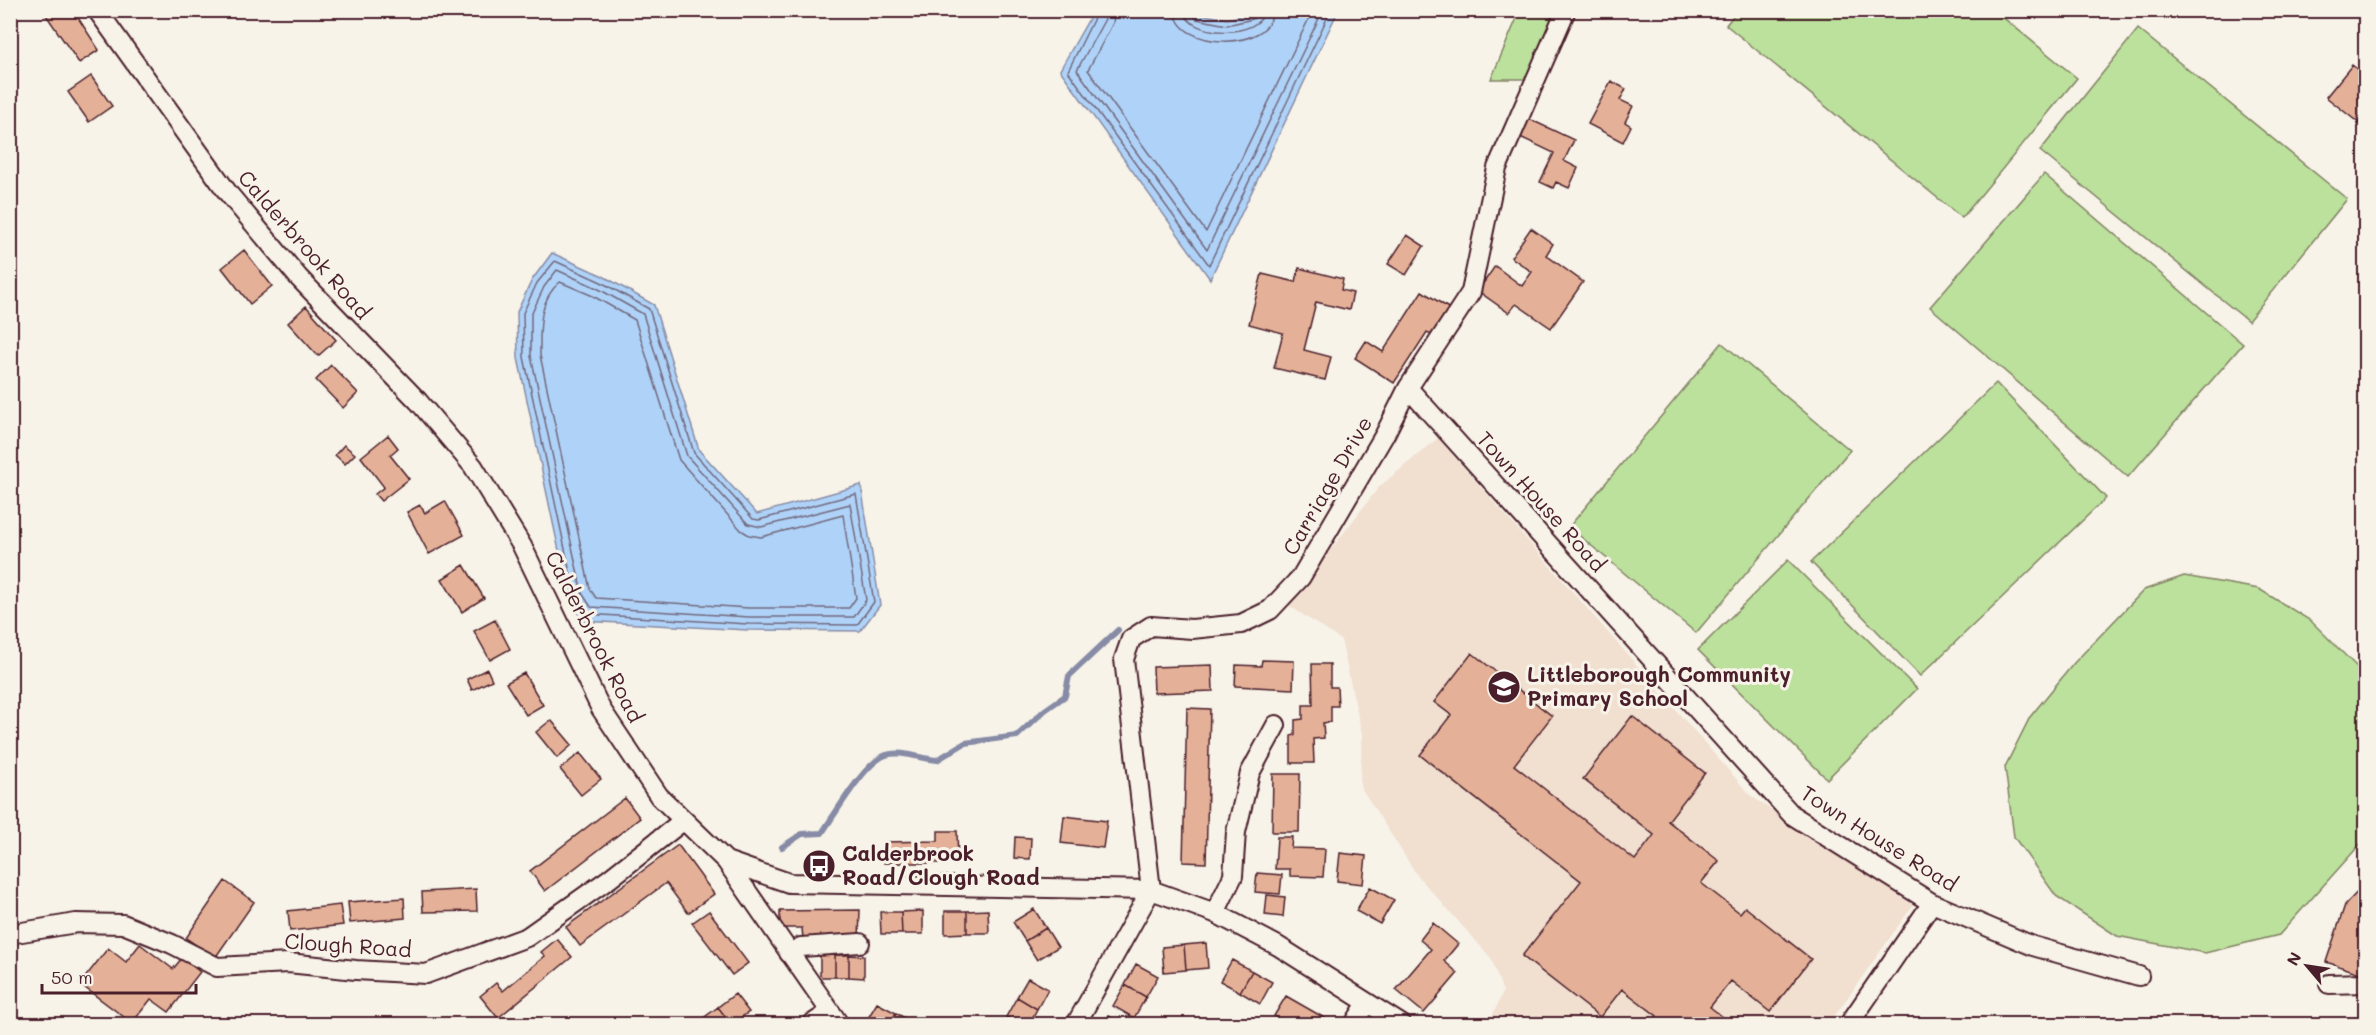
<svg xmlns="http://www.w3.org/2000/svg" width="2376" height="1035" viewBox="0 0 2376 1035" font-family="Mali,sans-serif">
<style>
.built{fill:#f1dfd0}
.green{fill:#bbe19c;stroke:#828064;stroke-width:1.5}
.water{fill:#afd3f8;stroke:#878ba6;stroke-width:1.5}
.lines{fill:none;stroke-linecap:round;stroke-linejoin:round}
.shore{stroke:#72677d;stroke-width:1.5}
.stream{stroke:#878ba6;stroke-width:6}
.building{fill:#e4b198;stroke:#4a1f2b;stroke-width:1.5}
.minor-casing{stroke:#4a1f2b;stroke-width:22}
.minor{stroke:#f7f3e8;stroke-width:18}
.labels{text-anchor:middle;stroke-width:6;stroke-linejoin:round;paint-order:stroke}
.street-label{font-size:21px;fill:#4a1f2b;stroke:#f7f3e8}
.poi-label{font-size:21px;font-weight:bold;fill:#4a1f2b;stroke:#f7f3e8;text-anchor:start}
</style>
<rect width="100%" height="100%" fill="#f7f3e8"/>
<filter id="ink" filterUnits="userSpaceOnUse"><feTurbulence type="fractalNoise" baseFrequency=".0167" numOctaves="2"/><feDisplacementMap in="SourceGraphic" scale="12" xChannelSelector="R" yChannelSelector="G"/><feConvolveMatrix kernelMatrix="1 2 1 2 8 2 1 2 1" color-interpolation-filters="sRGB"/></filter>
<g filter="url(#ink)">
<!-- built -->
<path class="built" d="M1438 438 1751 796 1913 905 1829 1024H1489L1503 992 1491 958 1417 875 1360 786 1362 734 1341 640 1288 605 1379 487Z"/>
<!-- green -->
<path class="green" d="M1520 11H1577L1539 79H1491Z
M1737 11H1995L2077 78 1962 218 1726 25Z
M2138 29 2347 199 2248 321 2040 151Z
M2044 174 2243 344 2128 477 1930 307Z
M1722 343 1850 450 1696 633 1569 527Z
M1996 383 2106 498 1920 676 1811 562Z
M1788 560 1917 689 1827 779 1698 650Z
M2184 576 2259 589 2311 621 2365 675V839L2279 935 2205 953 2117 936 2056 896 2014 837 2005 767 2030 717 2074 663 2144 590Z"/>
<!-- water -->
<path class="water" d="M1094 10 1183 11 1227 19 1263 11H1338L1210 279 1060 70Z
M552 253 603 276 654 305 699 450 757 514 861 485 880 605 860 631 748 630 583 621 569 598 518 358 517 312 532 280Z"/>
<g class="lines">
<!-- shore -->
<path class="shore" d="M1098 10 1068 71 1209 265 1331 10
M1106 10 1105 19 1077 70 1207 250 1323 10
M1115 10 1113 23 1088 70 1206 232 1313 10
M1175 10C1177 51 1272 52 1273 10
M1184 10C1186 38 1263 39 1264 10
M1192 10 1196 19 1227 25 1253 19 1257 10
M555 261 601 282 649 309 694 453 753 519 759 520 856 494 874 602 857 625 748 624 586 614 575 596 524 357 523 313 537 283Z
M557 270 597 288 643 314 687 456 748 524 761 527 850 504 866 600 854 617H749L591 607 582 593 531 356V315L544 287Z
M560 282 593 296 635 320 679 460 741 530 749 535 761 537 843 515 856 598 849 608H749L596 598 590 589 540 355C540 329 538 300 560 282Z"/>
<!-- stream -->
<path class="stream" d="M782 847 802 834 822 833C836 813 864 763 886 755 902 750 921 759 937 760L965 743 1017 736 1045 710 1065 696 1069 676 1118 630"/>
</g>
<!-- building -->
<path class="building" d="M52 10H73L99 50 79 63 46 15Z
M2352 65 2366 76V117L2360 124 2326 97Z
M91 76 112 106 89 122 68 92Z
M1611 81 1626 89 1620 100 1633 106 1625 122 1631 126 1623 142 1588 124Z
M1527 118 1574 140 1564 161 1578 168 1569 188 1556 182 1553 188 1540 182 1554 153 1518 136Z
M1531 228 1553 244 1546 255 1583 282 1551 328 1516 304 1509 313 1478 291 1495 266 1522 286 1532 272 1511 257Z
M1407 235 1424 246 1406 275 1388 264Z
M244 250 272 286 250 304 222 268Z
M1299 268 1343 279 1341 290 1353 293 1349 310 1316 302 1304 350 1331 357 1325 380 1274 368 1283 333 1249 324 1262 274 1296 282Z
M1422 291 1450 309 1433 336 1427 332 1394 383 1355 358 1366 341 1383 352Z
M306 306 336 340 318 356 288 323Z
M331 365 358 393 343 408 316 380Z
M388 435 398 448 390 455 409 479 381 501 375 494 384 487 361 457Z
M344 445 355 454 345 464 335 455Z
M445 501 464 535 429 554 407 512 420 505 425 513Z
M464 565 484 598 462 612 442 579Z
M495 620 510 649 490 660 474 631Z
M1472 653 1552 716 1514 765 1635 860 1654 835 1583 779 1632 716 1705 773 1668 821 1719 861 1701 883 1740 913 1745 907 1811 959 1770 1012 1731 981 1710 1007 1732 1024H1651L1657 1016 1622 989 1600 1017 1522 956 1581 881 1420 755 1451 715 1434 702Z
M1262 660 1294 661 1293 689 1235 686 1236 665 1261 666Z
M1312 664H1330V687H1337L1338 706H1331V722L1323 723 1324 738 1313 739 1314 763H1291V736L1295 735V720L1303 719V705H1313Z
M1212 665 1213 691 1154 693 1153 667Z
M487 669 492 680 472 690 467 679Z
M524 673 543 705 526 715 506 683Z
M1187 708 1210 709 1206 863 1183 862Z
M551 720 572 745 557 758 536 732Z
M580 753 601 779 581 795 560 769Z
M1273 774H1300L1299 832H1272Z
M625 798 640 818 545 891 530 871Z
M1064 816 1107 821 1103 848 1061 843Z
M938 831H957L958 863H884V842L938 841Z
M1015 837 1031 838 1030 859 1014 858Z
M1277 837H1292L1291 848 1325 849 1323 877 1290 876V869H1275Z
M678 845 714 894 688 913 666 883 580 946 566 927Z
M1340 853 1366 856 1363 884 1337 881Z
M1257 873 1282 875 1280 894 1255 892Z
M225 881 254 902 215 958 186 938Z
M2366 883V925L2359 943 2366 946V975L2326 962 2345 905Z
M1370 887 1394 900 1380 924 1356 911Z
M476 889 477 911 423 912 422 892Z
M1267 895 1285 897 1283 917 1265 915Z
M404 898 405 918 350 923 348 902Z
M340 905 343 925 290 931 288 911Z
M1034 909 1046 928 1025 941 1013 922Z
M860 910 859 939H803L802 928H780V911Z
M988 910 989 933H967V911Z
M709 911 748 963 732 975 692 923Z
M923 911V934H902L901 912Z
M945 911H967V933L945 934Z
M880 912H901L902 934H881Z
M1433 923 1458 944 1444 961 1458 973 1424 1013 1396 990 1431 949 1420 940Z
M1046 928 1058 947 1037 960 1025 941Z
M557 939 572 957 498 1018 480 996 496 983 503 991 545 956 541 952Z
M1206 943 1208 968 1186 970 1184 945Z
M140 944 173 969 182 958 200 972 169 1012 151 999 132 1023 80 984 108 948 126 962Z
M1184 945 1186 970 1164 972 1162 947Z
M820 955H835V977H822L820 975Z
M835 955H849V977H835Z
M849 955 864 956V978L849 977Z
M1232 960 1252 971 1240 992 1220 981Z
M1136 964 1158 976 1146 997 1125 985Z
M1252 971 1272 982 1260 1004 1240 992Z
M1028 978 1048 989 1037 1009 1017 997Z
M1125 985 1146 997 1134 1018 1113 1006Z
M735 994 749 1012 731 1024 718 1007Z
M1286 996 1328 1020 1325 1024H1290L1274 1016Z
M1017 997 1037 1009 1029 1024H1019L1006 1017Z
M877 1003 896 1013 889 1024 865 1023Z
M718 1007 731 1024H704L701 1020Z
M896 1013 915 1024H889Z
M1108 1016 1124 1024H1103Z"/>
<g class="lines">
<defs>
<path id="minor" d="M97 10 228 193 299 278 418 401 473 466 522 546 601 709 659 796 726 861 789 883 1151 890 1215 913 1278 946 1401 1024
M1408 388 1792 815 1932 903 2033 946 2139 976
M726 861 839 1024
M1151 890 1124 659 1131 639 1151 626 1192 629 1241 624 1270 610 1301 577 1385 434 1408 388 1471 292 1497 168 1566 10
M1215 913 1233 876 1236 832 1250 773 1276 725
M10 934 76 923 123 924 172 944 217 967 288 963 356 970 426 974 527 937 609 879 684 820
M789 953 801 947 860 943
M2329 984 2366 983
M812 1024 830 1012
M1076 1024 1151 890
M1354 1024 1367 1003
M1849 1024 1932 903"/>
</defs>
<!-- minor casing -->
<use href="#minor" class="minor-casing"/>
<!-- minor -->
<use href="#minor" class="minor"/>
</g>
</g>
<!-- icons -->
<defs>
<symbol id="school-disc" viewBox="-11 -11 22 22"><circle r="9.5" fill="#4a1f2b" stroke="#f7f3e8"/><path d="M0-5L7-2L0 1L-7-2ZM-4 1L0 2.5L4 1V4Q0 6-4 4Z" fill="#fff"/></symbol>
<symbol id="bus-disc" viewBox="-11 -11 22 22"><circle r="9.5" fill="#4a1f2b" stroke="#f7f3e8"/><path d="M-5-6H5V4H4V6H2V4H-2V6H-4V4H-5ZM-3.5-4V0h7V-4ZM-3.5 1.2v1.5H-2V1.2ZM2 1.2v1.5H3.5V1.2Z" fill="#fff"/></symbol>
</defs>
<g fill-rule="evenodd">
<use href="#school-disc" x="1485" y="668" width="38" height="38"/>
<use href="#bus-disc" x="800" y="847" width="38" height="38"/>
</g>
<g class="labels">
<!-- street labels -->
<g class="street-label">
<text transform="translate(304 245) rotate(49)" y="7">Calderbrook Road</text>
<text transform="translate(1328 486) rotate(-60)" y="7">Carriage Drive</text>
<text transform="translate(1541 502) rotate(48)" y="7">Town House Road</text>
<text transform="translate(594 637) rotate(63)" y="7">Calderbrook Road</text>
<text transform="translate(1879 839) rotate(32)" y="7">Town House Road</text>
<text transform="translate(348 946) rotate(4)" y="7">Clough Road</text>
</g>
<!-- poi labels -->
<g class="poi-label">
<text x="1527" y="682">Littleborough Community<tspan x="1527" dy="24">Primary School</tspan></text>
<text x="842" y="861">Calderbrook<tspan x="842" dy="24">Road/Clough Road</tspan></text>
</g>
</g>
<!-- margin -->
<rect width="2376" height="1035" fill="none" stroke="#f7f3e8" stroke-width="36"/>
<rect x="18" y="18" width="2340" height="999" fill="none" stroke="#4a1f2b" stroke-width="2" filter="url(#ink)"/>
<!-- north arrow -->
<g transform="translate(2307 966) rotate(299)" stroke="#f7f3e8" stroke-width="4.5" paint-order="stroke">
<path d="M0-4.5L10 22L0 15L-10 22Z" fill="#4a1f2b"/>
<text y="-9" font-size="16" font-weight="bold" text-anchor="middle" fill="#4a1f2b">N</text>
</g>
<!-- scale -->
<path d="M42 984v9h154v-9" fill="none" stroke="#4a1f2b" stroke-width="3"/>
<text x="51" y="984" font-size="18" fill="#4a1f2b" stroke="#f7f3e8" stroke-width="4.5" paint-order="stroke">50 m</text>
</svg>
